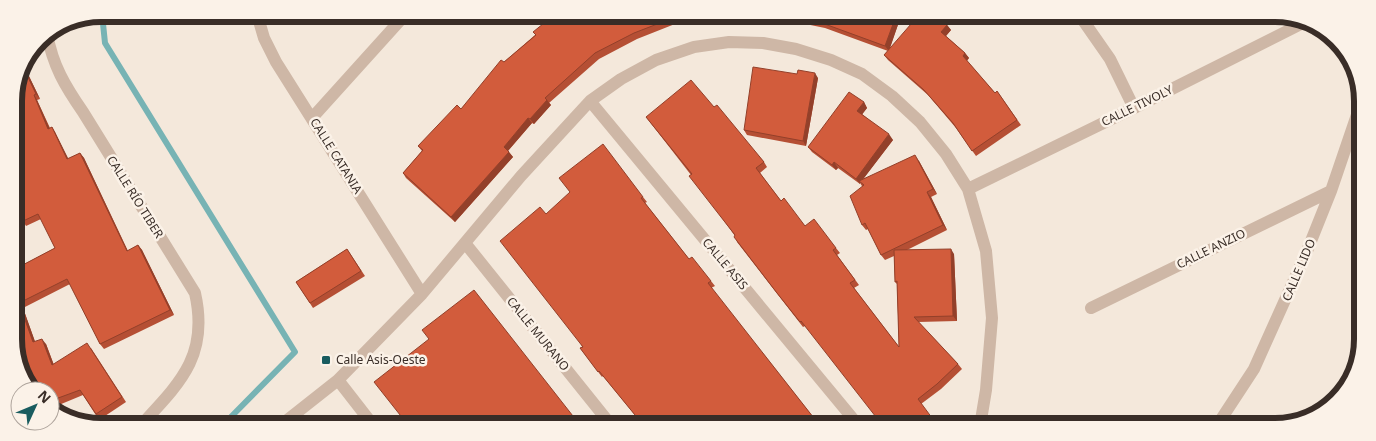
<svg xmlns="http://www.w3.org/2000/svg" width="1376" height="441" viewBox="0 0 1376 441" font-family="'Noto Sans',sans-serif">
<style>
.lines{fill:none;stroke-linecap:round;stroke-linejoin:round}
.stream{stroke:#77b3b4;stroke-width:6}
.minor{stroke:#ceb7a6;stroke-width:12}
.wall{fill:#b54f34}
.shaded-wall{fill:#93402a}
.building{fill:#d25c3c;stroke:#93402a}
.poi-dot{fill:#195c5f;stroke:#fbf2e8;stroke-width:2}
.labels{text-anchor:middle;stroke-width:5;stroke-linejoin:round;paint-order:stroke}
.street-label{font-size:12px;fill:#392d27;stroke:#fbf2e8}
.poi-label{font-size:12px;fill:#392d27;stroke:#fbf2e8;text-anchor:start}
.rim{fill:none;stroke:#392d27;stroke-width:6}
</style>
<rect width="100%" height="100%" fill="#f4e8db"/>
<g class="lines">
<!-- stream -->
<path class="stream" d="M102 14 105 43 295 352 223 425"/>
<!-- minor -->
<path class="minor" d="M257 14 264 38 276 62 422 294
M1080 16 1110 59 1134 108
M47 34C53 66 65 86 83 112L195 293C209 355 181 382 142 424
M590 101 859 426
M312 118 405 15
M968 189 1134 108 1305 22
M465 243 611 425
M1091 308 1331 191
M338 380 373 425
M281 425 338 380 422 294 521 176 590 101 621 79 656 60 694 47 729 42 763 43 796 49 831 60 862 74 892 96 920 122 946 154 968 189 986 251 992 318 986 390 980 426
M1216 427 1254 369 1307 251 1331 191 1361 103"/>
</g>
<!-- wall -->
<path class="wall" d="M554 15H758L740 17 741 20 711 25 708 20 707 18 682 24 680 22 637 39 599 59 549 103 551 105 534 124 532 123 508 151 513 157 455 222 406 178 403 173 422 151 418 146 461 109 504 62 535 35Z
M770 15 901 16 889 50 947 25 951 30 946 36 965 53 969 58 967 61 995 93 997 91 1021 125 976 156 956 128 928 95 888 60 884 55 888 51 825 28 786 20 773 21Z
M26 70 40 99 37 100 50 128 52 127 55 132 68 159 80 153 84 158 128 251 138 245 142 250 174 315 104 349 100 344 70 284 23 308 35 342 46 344 54 365 91 348 126 402 99 420 83 395 54 407 15 356V269L55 248 41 219 26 226 23 221 14 96Z
M797 74 818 78 806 146 747 135 744 130Z
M864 102 867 108 862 114 893 140 863 179 919 161 937 194 931 197 947 230 907 250 954 254 957 321 918 322 958 364 962 369 941 389 921 404 805 326 803 327 737 242 735 236 691 175 646 117 714 107 764 162 767 167 760 173 781 201 805 226 836 248 840 253 837 255 859 285 854 288 899 347 897 284 895 282 894 256 885 260 881 255 868 229 866 230 862 225V186L860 183V184L838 168 836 170 812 152 808 147Z
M643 197 647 202 645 203 689 259 711 281 715 286 711 288 817 422 827 426H644L603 376 602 377 580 348 582 347 546 214Z
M347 249 365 276 313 308 296 282Z"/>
<!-- shaded-wall -->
<path class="shaded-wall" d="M896 16H901L889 51 885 46Z
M947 25 951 30 945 37 941 32Z
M965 53 969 58 966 61 963 56Z
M26 70 40 99 36 94 25 71Z
M815 73 818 78 806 146 803 141Z
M34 95 37 100 52 134 48 129Z
M547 100 551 105 534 124 530 119Z
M864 102 867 108 861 116 857 111Z
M528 118 532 123 507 152 504 147Z
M52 127 55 132 71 164 67 159Z
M889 134 893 140 861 182 859 181 860 183V184L856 179Z
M509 152 513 157 455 222 451 217Z
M80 153 84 158 130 256 127 251Z
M915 155 919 161 937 194 933 189Z
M834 162 838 168 836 170 832 165Z
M927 192 931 197 947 230 943 225Z
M138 245 142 250 174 315 170 310Z
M951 249 954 254 957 321 953 316Z
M19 303 23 308 37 347 33 342Z
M42 339 46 344 56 371 52 365Z"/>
<!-- building -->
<path class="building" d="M554 15H692L678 19V16L634 33 595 53 545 98 547 100 530 119 528 118 504 147 509 152 451 217 403 173 423 150 418 146 457 105 461 109 501 60 504 62 536 35 533 32Z
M707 15H736L708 20Z
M784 16H896L885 46 822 23Z
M918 16H937L947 25 941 32 965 53 963 56 995 93 997 91 1017 120 972 151 953 123 924 90 884 55Z
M753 67 797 74 798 70 815 73 803 141 744 130Z
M25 71 36 94 34 95 48 129 52 127 67 159 80 153 127 251 138 245 170 310 100 344 67 279 19 303 33 342 42 339 52 365 87 343 122 397 96 414 80 390 50 401 53 408 50 406V391H33L15 356V269L55 248 38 214 23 221 15 205 14 96Z
M691 80 714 107 717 105 764 162 756 168 781 201 784 198 805 226 814 219 836 248 833 250 855 280 850 283 899 347 897 281 895 282 894 250 951 249 953 316 914 317 958 364 937 384 918 399 938 426H883L801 321 800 322 777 293 734 237 735 235 689 176 692 174 646 117Z
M849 92 864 102 857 111 889 134 856 179 834 162 832 165 808 147Z
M603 144 643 197 641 198 689 259 692 257 711 281 708 283 817 422 821 419 827 426H644L599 371 598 372 580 348 583 347 500 241 540 207 546 214 570 192 559 178Z
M915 155 933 189 927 192 943 225 881 255 865 223 862 225 850 196 864 185 859 181Z
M347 249 361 271 310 303 296 282Z
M474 290 580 425H408L374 382 429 339 422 330Z
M333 418 338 425H325Z"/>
<!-- markers -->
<rect class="poi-dot" x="321" y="355" width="10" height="10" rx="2.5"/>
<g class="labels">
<!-- street labels -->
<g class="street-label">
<text transform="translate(1137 106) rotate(-26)" y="4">CALLE TIVOLY</text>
<text transform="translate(336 156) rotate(58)" y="4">CALLE CATANIA</text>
<text transform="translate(135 197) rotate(58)" y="4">CALLE RÍO TIBER</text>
<text transform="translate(1211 249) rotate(-26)" y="4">CALLE ANZIO</text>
<text transform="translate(725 264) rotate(50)" y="4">CALLE ASIS</text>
<text transform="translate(1299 270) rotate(-67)" y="4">CALLE LIDO</text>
<text transform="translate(538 334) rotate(51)" y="4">CALLE MURANO</text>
</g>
<!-- poi labels -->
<g class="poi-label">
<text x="336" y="364">Calle Asis-Oeste</text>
</g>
</g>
<!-- crop -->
<path d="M0 0H1376V441H0ZM101 22H1275A79 79 0 0 1 1354 101V339A79 79 0 0 1 1275 418H101A79 79 0 0 1 22 339V101A79 79 0 0 1 101 22Z" fill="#fbf2e8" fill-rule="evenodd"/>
<path class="rim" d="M101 22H1275A79 79 0 0 1 1354 101V339A79 79 0 0 1 1275 418H101A79 79 0 0 1 22 339V101A79 79 0 0 1 101 22Z"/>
<!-- north arrow -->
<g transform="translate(35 406) rotate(46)"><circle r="24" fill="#fbf2e8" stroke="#ada39b"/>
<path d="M0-4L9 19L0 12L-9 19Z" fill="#195c5f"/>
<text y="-8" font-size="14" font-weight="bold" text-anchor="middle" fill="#392d27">N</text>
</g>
</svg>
